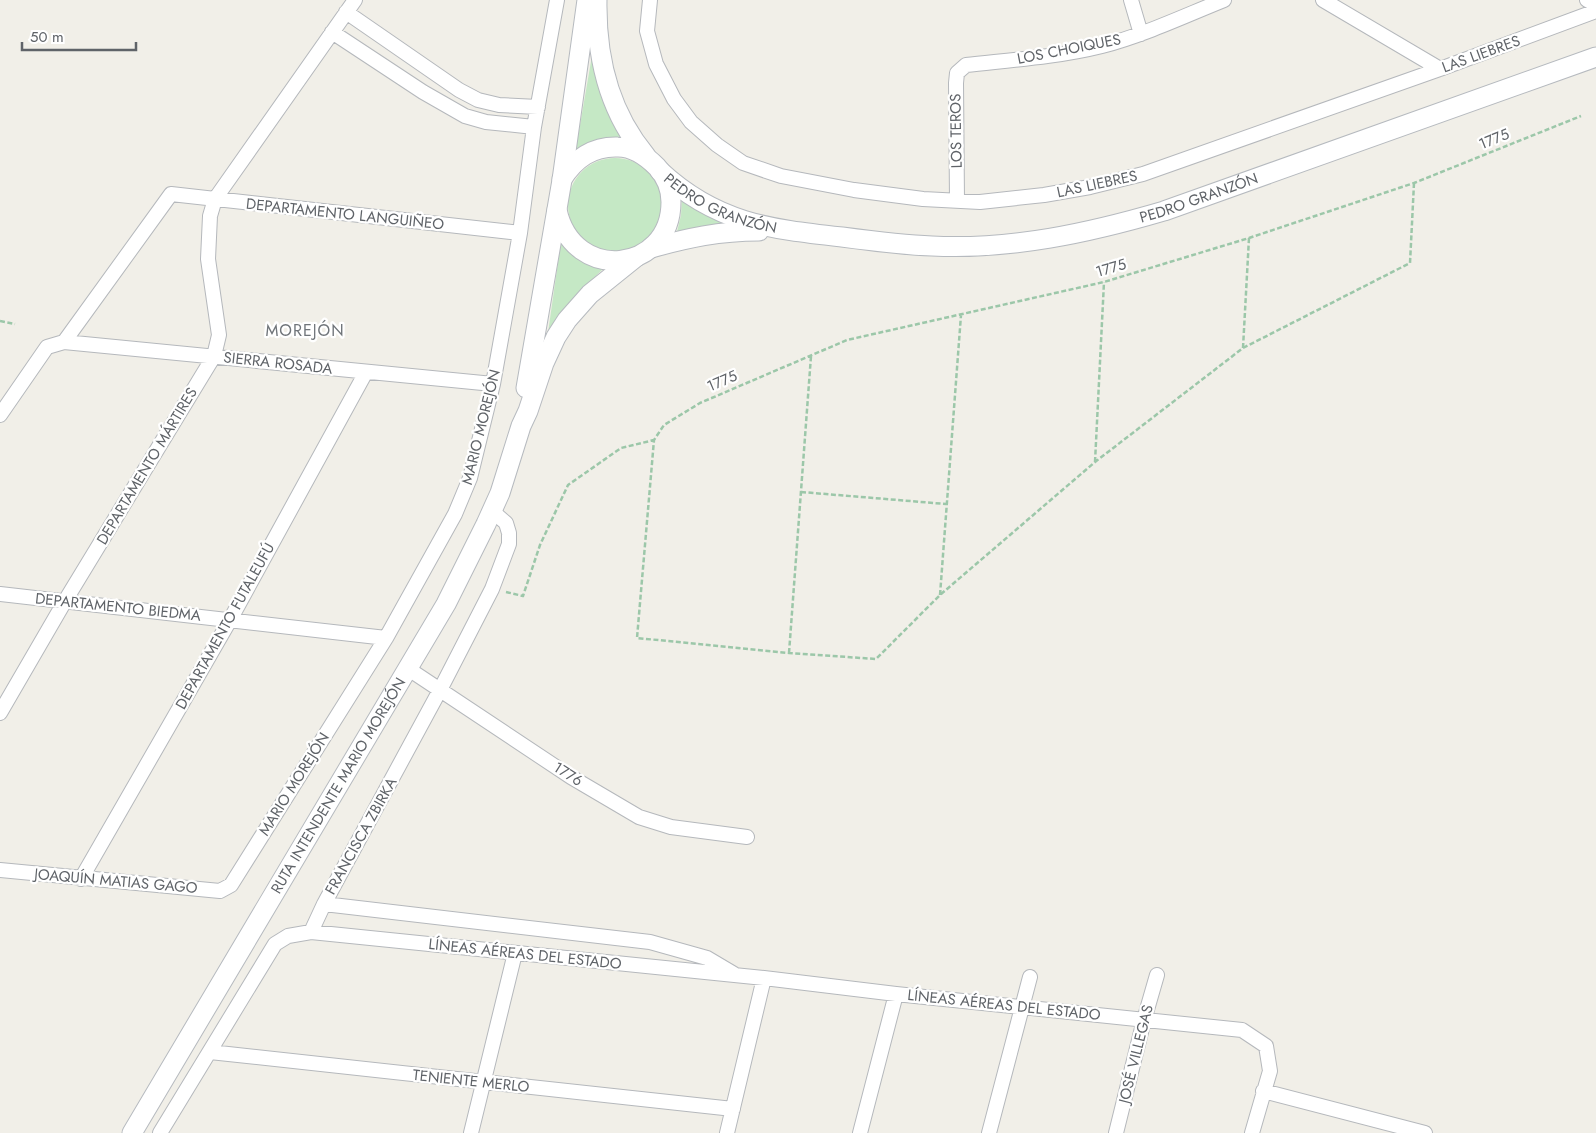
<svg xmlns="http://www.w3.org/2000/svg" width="1596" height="1133" viewBox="0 0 1596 1133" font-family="Jost,sans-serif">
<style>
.green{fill:#c5e8c5}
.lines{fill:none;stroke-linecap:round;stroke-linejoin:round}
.minor-casing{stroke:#b5b8bc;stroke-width:16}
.secondary-casing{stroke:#b6babf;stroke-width:21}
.path{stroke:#9cc7a9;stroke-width:2.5;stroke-dasharray:5 2.5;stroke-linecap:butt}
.minor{stroke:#fff;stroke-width:14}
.secondary{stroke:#fff;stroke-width:19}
.labels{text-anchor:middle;stroke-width:4.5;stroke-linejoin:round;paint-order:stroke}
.street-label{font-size:15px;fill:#5f6368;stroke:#fff}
.neighbourhood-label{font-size:16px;letter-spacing:1px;fill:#70757a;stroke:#fff}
</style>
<rect width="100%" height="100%" fill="#f1efe8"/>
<!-- green -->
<path class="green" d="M594 44 627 142 575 154Z
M568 205a47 47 0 1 1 94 0a47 47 0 1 1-94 0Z
M682 198 732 224 677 232 681 215Z
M561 241C576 256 583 263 604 268L576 295 562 313 547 340Z"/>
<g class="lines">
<defs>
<path id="minor" d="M650 0 647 31 656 64 674 99 691 122 717 145 743 163 781 176 854 190 923 199 980 202 1044 195 1090 187 1143 174 1440 69 1596 11
M1131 0 1141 34
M1323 0 1440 69
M1587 0 1596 5
M346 12 459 90 478 100 499 105 538 107
M332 32 423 92 465 116 486 122 534 127
M957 201 956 83 957 73 966 65C1011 60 1058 57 1102 46 1144 35 1184 16 1224 0
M64 342 493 384
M0 415 47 347 64 342 171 194 520 233
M0 594 386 638
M407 668 571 777 639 817 671 827 747 837
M0 713 65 601 214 356 219 335 208 259 210 216 215 199 355 0
M0 870 220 891 231 885 386 638 455 514 470 478 493 384 520 233 534 127 557 0
M81 879 230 620 366 372
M324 904 650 942 707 958 734 974
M311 932 324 904 440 690 492 589 509 544V533L506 523 492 511
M210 1052 733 1109
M1263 1091 1425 1133
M160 1133 275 944 288 936 311 932 764 978 896 994 1242 1030 1266 1046 1270 1071 1252 1133
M471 1133 515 953
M727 1133 764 978
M860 1133 896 994
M989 1133 1030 977
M1116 1133 1144 1020 1157 975"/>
<g id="secondary">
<path d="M597 0C596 57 609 112 646 156"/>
<path id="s1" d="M660 171C716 223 769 229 842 237 872 241 902 245 932 246 1011 250 1089 233 1164 211L1596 57"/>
<path d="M557 210C573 284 671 273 671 202 671 189 666 177 657 167 646 156 634 147 618 147 592 146 575 159 562 179"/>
<path d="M651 248C688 238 719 231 759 231"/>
<path d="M526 388 562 180 587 0"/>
<path id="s2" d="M132 1133 446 604 486 524 500 493 521 426 528 411 544 363 556 337 567 320 590 294 636 257"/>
</g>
</defs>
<!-- minor casing -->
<use href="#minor" class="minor-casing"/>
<!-- secondary casing -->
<use href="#secondary" class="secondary-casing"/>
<!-- path -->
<path class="path" d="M1414 183 1410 263 1243 348 1095 462 940 595 876 659 789 653 637 638 654 440 664 425 700 403 847 340 1104 282 1249 238 1414 183 1581 116
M0 321 15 324
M1243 348 1249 238
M1095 462 1104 282
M801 492 946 504
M506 592 523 596 540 545 568 485 621 448 654 440
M940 595 961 315
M789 653 811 356"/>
<!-- minor -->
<use href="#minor" class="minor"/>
<!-- secondary -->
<use href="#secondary" class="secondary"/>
</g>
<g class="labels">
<!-- street labels -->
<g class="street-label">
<text transform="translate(1069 49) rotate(-11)" y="5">LOS CHOIQUES</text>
<text transform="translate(1481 54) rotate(-20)" y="5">LAS LIEBRES</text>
<text transform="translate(956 131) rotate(-91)" y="5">LOS TEROS</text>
<text transform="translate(1494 139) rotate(-22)" y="5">1775</text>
<text transform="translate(1097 184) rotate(-12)" y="5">LAS LIEBRES</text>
<text dy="5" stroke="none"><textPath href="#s1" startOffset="561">PEDRO GRANZÓN</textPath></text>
<text dy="5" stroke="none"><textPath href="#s1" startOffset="70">PEDRO GRANZÓN</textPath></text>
<text transform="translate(345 214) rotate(6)" y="5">DEPARTAMENTO LANGUIÑEO</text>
<text transform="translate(1111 268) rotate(-16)" y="5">1775</text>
<text transform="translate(278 363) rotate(6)" y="5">SIERRA ROSADA</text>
<text transform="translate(722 381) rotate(-23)" y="5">1775</text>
<text transform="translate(481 427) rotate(-76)" y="5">MARIO MOREJÓN</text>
<text transform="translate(147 466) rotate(-59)" y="5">DEPARTAMENTO MÁRTIRES</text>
<text transform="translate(118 607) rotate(6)" y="5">DEPARTAMENTO BIEDMA</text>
<text transform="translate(225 626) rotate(-61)" y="5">DEPARTAMENTO FUTALEUFÚ</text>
<text transform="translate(568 774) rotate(32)" y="5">1776</text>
<text transform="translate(294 784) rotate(-58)" y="5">MARIO MOREJÓN</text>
<text dy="5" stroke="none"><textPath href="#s2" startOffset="404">RUTA INTENDENTE MARIO MOREJÓN</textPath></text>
<text transform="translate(361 836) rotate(-61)" y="5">FRANCISCA ZBIRKA</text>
<text transform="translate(116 881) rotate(5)" y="5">JOAQUÍN MATIAS GAGO</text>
<text transform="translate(525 954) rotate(6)" y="5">LÍNEAS AÉREAS DEL ESTADO</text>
<text transform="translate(1004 1005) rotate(6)" y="5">LÍNEAS AÉREAS DEL ESTADO</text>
<text transform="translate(1136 1054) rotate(-76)" y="5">JOSÉ VILLEGAS</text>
<text transform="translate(471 1081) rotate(6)" y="5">TENIENTE MERLO</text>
</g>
<!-- neighbourhood labels -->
<g class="neighbourhood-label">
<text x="305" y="336">MOREJÓN</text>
</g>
</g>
<!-- scale -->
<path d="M22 42v8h114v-8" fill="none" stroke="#5f6368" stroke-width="2.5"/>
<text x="30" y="42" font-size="15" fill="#5f6368" stroke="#ffffff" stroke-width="4" paint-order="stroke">50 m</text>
</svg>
